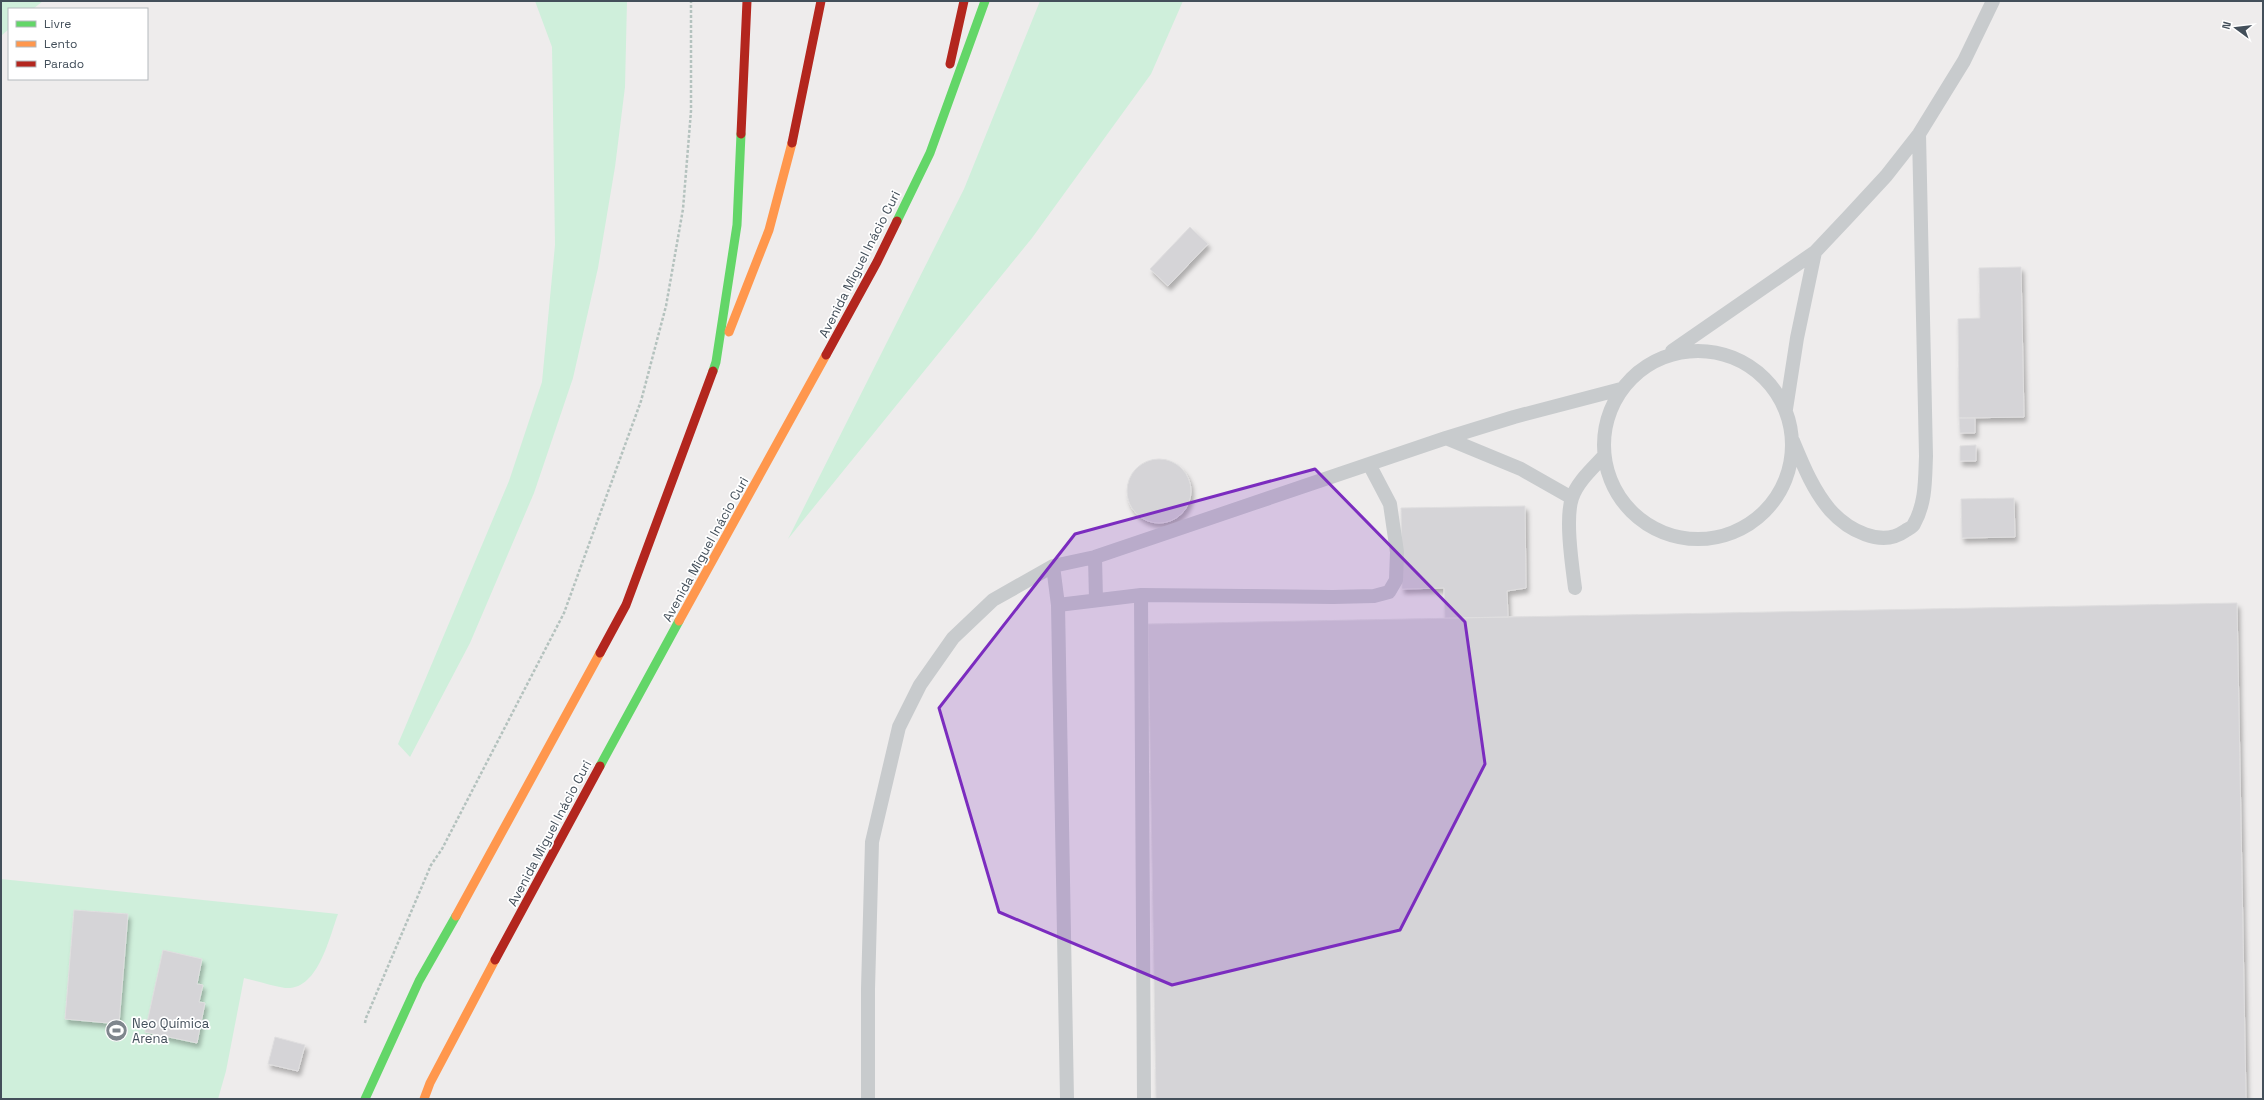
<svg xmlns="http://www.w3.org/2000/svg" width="2264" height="1100" viewBox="0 0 2264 1100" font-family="'Space Grotesk',sans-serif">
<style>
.green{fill:#cfefdb}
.building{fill:#d5d4d7;stroke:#dfdedf;filter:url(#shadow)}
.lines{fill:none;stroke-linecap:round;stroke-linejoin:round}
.path{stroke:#b4c2be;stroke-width:2.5;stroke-dasharray:3 2;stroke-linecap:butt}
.lane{stroke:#c8cbcd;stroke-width:14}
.fast{stroke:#63d668;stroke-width:9}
.slow{stroke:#ff974d;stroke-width:9}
.jam{stroke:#b3261e;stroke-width:9}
.marked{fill:#7b2cbf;fill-opacity:0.2;stroke:#7b2cbf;stroke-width:3;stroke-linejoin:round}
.labels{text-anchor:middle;stroke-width:3.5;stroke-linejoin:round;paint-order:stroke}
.street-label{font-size:13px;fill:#434f5a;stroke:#fff}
.poi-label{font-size:13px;fill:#434f5a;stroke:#fff;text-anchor:start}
</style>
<defs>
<filter id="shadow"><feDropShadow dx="2.5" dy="4.5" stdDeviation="2" flood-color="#0004"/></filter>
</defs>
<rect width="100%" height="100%" fill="#eeecec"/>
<!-- green -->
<path class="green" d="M1 1H43L33 9H9V29L1 36Z
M535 1H627L625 87 615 167 598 268 573 378 534 493 470 643 410 757 398 744 509 481 542 382 555 245 552 47Z
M1040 1H1183L1151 74 1032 238 788 539 964 189Z
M1 879 338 914C329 938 318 991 285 988 272 986 257 981 244 978L226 1071 218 1099H1Z"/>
<!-- building -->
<path class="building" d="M1190 227 1208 244 1168 286 1150 269Z
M2021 267 2024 417 1959 418 1958 319 1980 318 1979 268Z
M1959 418H1975V433H1960Z
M1976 445V461H1960V446Z
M1127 491a32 32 0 1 1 64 0a32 32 0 1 1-64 0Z
M2014 498 2015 537 1962 538 1961 499Z
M1525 506 1526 588 1507 591 1508 617 1445 618 1444 588 1402 589 1401 508Z
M2237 603 2246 1099H1156L1148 624Z
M74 910 128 914 119 1024 65 1019Z
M163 950 202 959 197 984 203 985 199 1002 205 1003 197 1043 145 1032Z
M275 1037 305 1045 298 1071 268 1064Z"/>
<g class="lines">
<!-- path -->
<path class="path" d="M365 1023 366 1018 431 865 442 849 564 613 641 401 666 306 683 209 691 111V1"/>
<!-- lane -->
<path class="lane" d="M1604 445a94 94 0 1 1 188 0a94 94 0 1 1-188 0Z
M1672 351 1815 252 1849 216 1886 176 1919 134 1964 61 1993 1
M1786 409 1797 338 1815 252
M1446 438 1521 469 1572 498
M1793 441C1803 465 1813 490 1830 510 1848 530 1881 548 1905 531 1908 529 1913 527 1914 524 1926 503 1925 479 1926 456L1919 134
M1095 557 1096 600
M1053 566 1095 557 1446 438 1514 417 1621 389
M1575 588C1572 565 1565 519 1572 498 1577 482 1593 468 1604 456
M1141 595 1144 1099
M1058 605 1141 595 1333 597 1374 596 1389 592 1396 580 1397 552 1390 504 1369 464
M868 1099V989L872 842 899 727 920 685 953 638 993 600 1053 566 1058 605 1067 1099"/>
<!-- fast -->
<path class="fast" d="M897 221 930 153 985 1
M713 371 716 362 737 225 741 134
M600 766 679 621
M365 1099 419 981 456 916"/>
<!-- slow -->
<path class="slow" d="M729 332 769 230 792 143
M679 621 826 355
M456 916 600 653
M424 1099 430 1083 495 960"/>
<!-- jam -->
<path class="jam" d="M950 64 964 1
M741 134 747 1
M792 143 821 1
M826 355 877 262 897 221
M600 653 626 605 713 371
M495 960 600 766"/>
</g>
<!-- marked area -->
<path class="marked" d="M1315 469 1465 622 1485 764 1400 930 1172 985 999 912 939 708 1075 534Z"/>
<!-- icons -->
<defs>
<symbol id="stadium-disc" viewBox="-11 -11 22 22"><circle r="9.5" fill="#7f868d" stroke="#fff"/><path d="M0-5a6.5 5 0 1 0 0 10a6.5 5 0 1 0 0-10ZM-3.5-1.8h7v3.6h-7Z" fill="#fff"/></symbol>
</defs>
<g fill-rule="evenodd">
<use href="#stadium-disc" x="104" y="1018" width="25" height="25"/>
</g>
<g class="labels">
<!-- street labels -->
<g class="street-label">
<text transform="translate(859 264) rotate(-63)" y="5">Avenida Miguel Inácio Curi</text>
<text transform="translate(705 549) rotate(-61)" y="5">Avenida Miguel Inácio Curi</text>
<text transform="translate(549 833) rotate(-62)" y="5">Avenida Miguel Inácio Curi</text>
</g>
<!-- poi labels -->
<g class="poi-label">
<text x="132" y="1028">Neo Química<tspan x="132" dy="15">Arena</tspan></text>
</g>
</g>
<!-- border -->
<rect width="2264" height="1100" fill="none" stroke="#434f5a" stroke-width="4"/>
<!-- legend -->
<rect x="8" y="8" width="140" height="72" fill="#ffffff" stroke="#b4b9bd"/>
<rect x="16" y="21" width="20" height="6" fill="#63d668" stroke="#b4b9bd"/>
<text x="44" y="28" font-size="12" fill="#434f5a">Livre</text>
<rect x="16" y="41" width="20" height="6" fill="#ff974d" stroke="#b4b9bd"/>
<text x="44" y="48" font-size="12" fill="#434f5a">Lento</text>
<rect x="16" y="61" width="20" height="6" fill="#b3261e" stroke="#b4b9bd"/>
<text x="44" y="68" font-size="12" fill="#434f5a">Parado</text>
<!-- north arrow -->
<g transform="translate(2236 28) rotate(285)" stroke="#ffffff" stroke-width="3" paint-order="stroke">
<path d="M0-3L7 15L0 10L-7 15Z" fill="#434f5a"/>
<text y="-6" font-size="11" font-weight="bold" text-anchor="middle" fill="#434f5a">N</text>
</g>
</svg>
